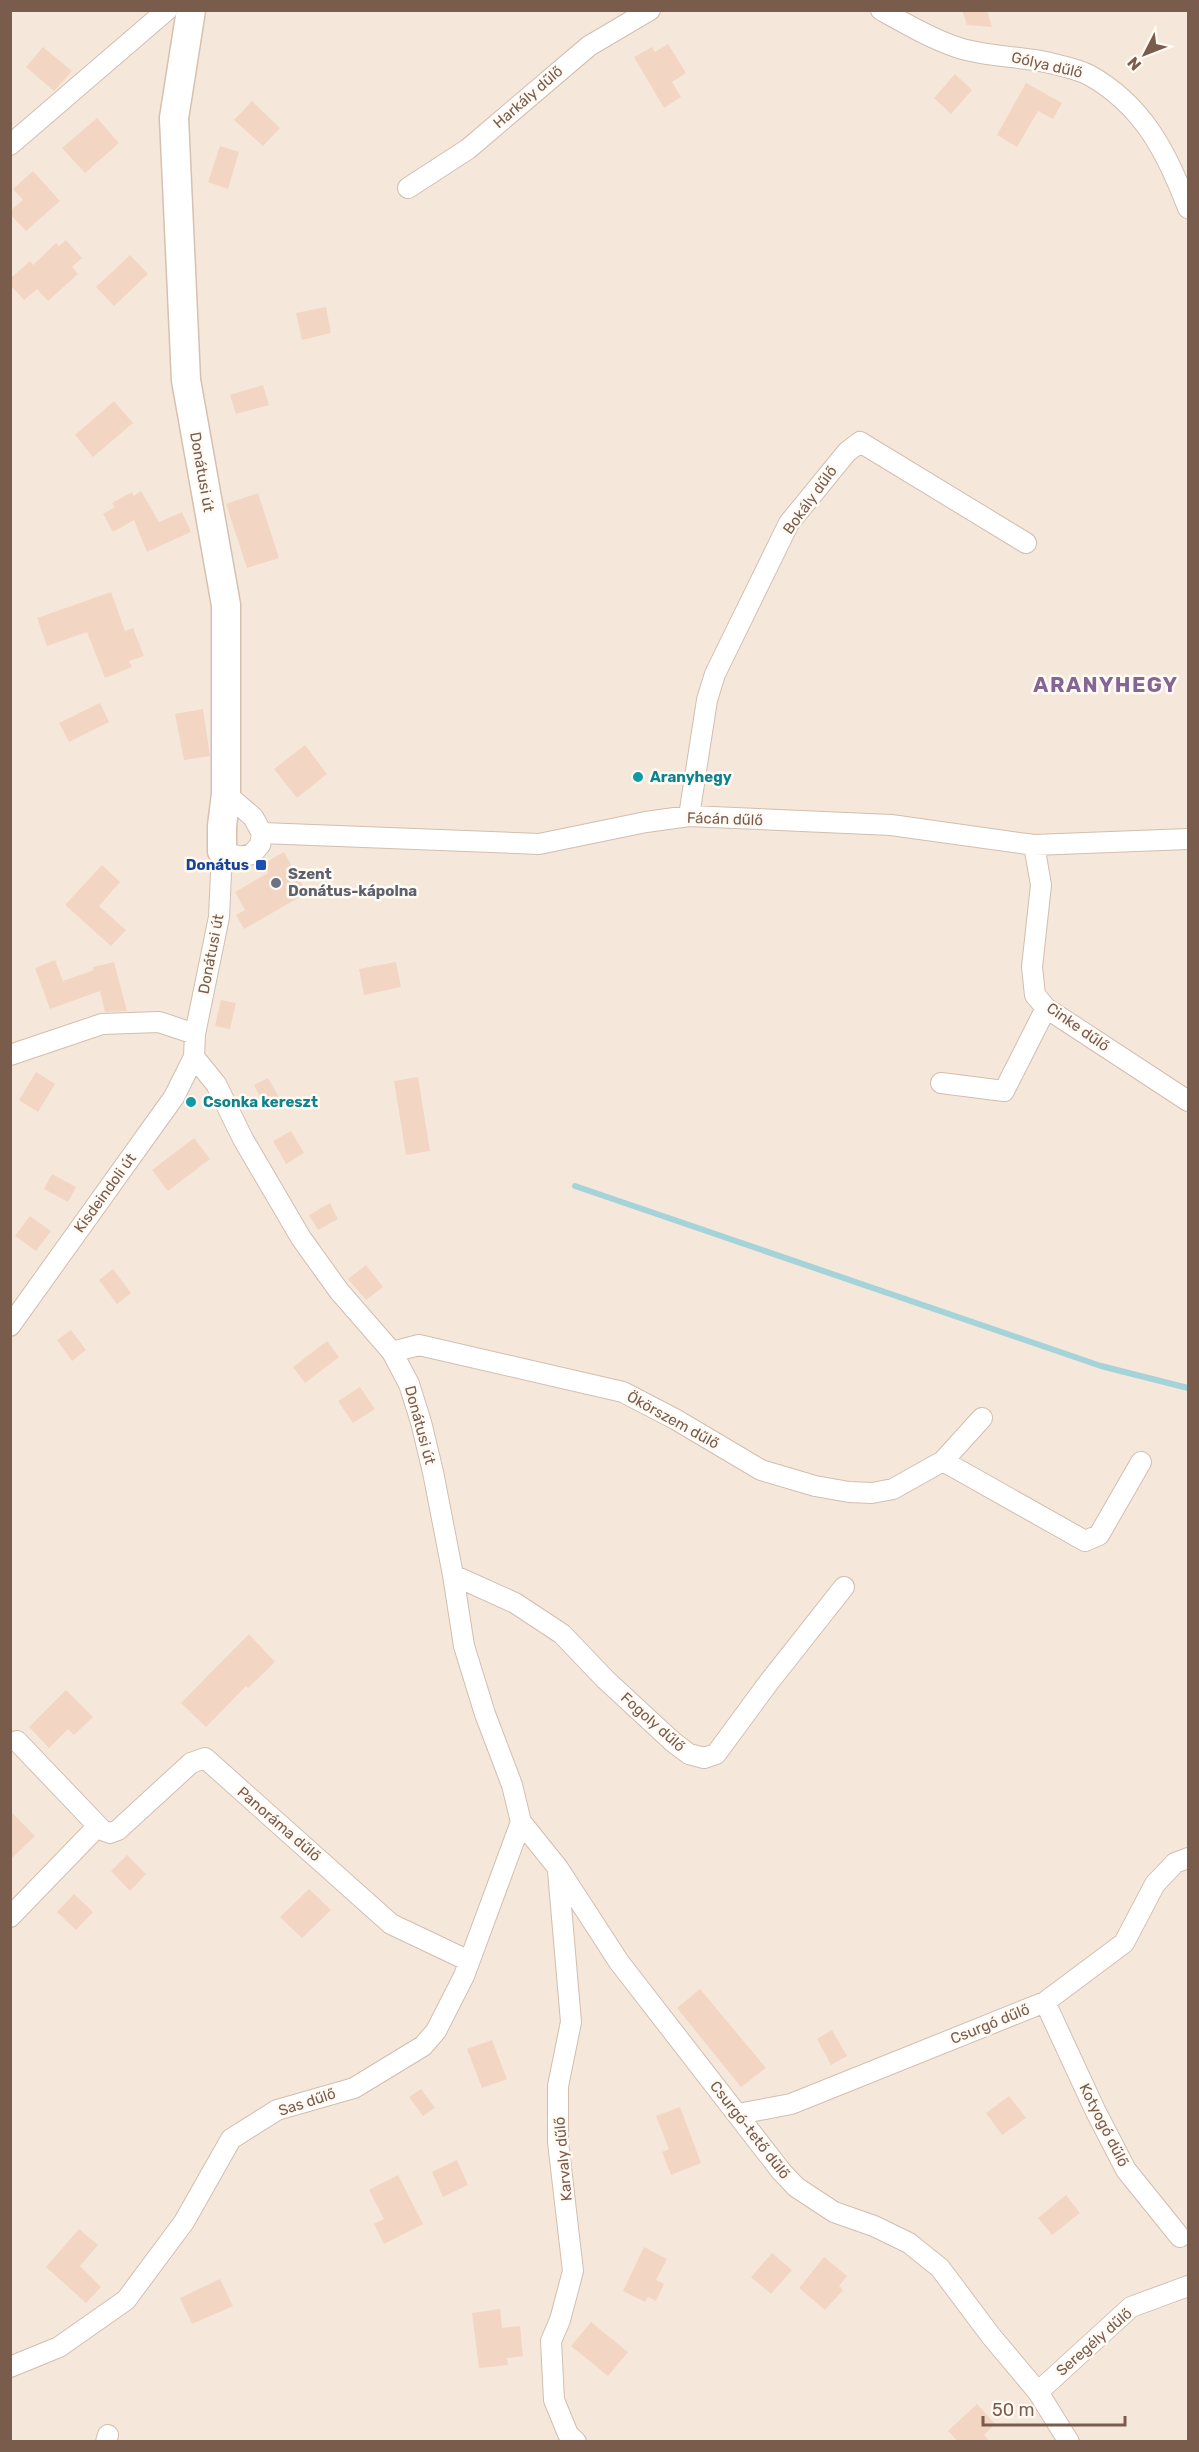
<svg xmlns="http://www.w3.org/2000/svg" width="1199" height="2452" viewBox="0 0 1199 2452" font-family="Rubik,sans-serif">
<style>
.residential{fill:#f5e8da}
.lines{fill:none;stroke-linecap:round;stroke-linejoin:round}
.stream{stroke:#a5d3da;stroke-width:6}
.building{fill:#f3d5c3}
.street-casing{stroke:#d1beb0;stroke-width:22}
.secondary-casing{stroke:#d6c0b0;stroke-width:31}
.street{stroke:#fff;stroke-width:20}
.secondary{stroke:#fff;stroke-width:28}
.culture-dot{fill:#0f9aa8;stroke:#fffaf3;stroke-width:2}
.transit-dot{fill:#1a4fb4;stroke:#fffaf3;stroke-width:2}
.worship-dot{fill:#6b7280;stroke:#fffaf3;stroke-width:2}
.labels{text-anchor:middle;stroke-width:5;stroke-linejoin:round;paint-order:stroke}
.street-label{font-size:15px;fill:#7a5c4d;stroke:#fffaf3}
.culture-label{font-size:15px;font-weight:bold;fill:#0d838f;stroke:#fffaf3;text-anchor:start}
.transit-label{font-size:15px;font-weight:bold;fill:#164399;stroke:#fffaf3;text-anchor:end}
.worship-label{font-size:15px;font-weight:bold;fill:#5b616d;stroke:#fffaf3;text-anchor:start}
.district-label{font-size:21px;font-weight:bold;letter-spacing:1.5px;fill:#846695;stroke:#fffaf3}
</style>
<rect width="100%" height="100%" fill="#fdf6ec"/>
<!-- residential -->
<path class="residential" d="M11 11H1188V2441H11Z"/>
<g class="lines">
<!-- stream -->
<path class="stream" d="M575 1186 1101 1366 1188 1388"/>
</g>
<!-- building -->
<path class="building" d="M962 10H987L992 27 967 25Z
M668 44 686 73 672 82 681 97 664 108 634 57 652 47 655 52Z
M43 47 72 71 54 91 26 67Z
M955 74 972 90 951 114 934 98Z
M1026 83 1062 103 1053 119 1038 111 1017 147 997 135Z
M252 101 280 128 263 146 234 120Z
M97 118 119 143 85 173 62 148Z
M220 146 239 152 228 189 208 182Z
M33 171 60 201 26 231 10 214V211L23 200 13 189Z
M66 240 82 258 72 267 78 274 48 301 37 289 24 300 10 285V279L30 261 33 265 56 243 59 246Z
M130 255 148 274 114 306 96 287Z
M326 307 331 333 302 340 296 313Z
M263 385 269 405 236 414 230 395Z
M114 401 133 423 93 457 75 435Z
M141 491 159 522 182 512 191 532 147 552 134 520 113 532 103 514 115 507 112 503 132 492 134 496Z
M258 493 279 558 247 568 226 504Z
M111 592 125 631 133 628 144 656 129 661 132 667 105 678 87 632 47 646 37 618Z
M100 703 109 722 69 742 59 723Z
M203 709 210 756 184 760 175 714Z
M305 745 327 774 297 798 274 769Z
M284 852 307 893 244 929 236 915 245 910 235 892 268 873 263 864Z
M102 865 120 882 99 906 126 930 111 946 65 905Z
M55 960 63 981 94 970 93 967 114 962 127 1011 105 1012 100 991 50 1009 35 968Z
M396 962 401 987 364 995 359 969Z
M221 1000 236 1003 230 1029 215 1026Z
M36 1072 55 1084 38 1112 19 1100Z
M418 1077 430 1151 406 1155 394 1081Z
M268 1078 280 1099 266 1107 254 1085Z
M291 1131 304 1153 286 1164 273 1141Z
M194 1138 210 1159 168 1191 152 1170Z
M52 1174 76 1187 68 1202 44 1189Z
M330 1203 338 1219 318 1230 309 1215Z
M30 1216 51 1231 36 1251 15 1236Z
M366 1265 383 1287 366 1300 348 1279Z
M113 1269 131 1293 117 1304 99 1280Z
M71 1330 86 1350 72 1361 57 1340Z
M327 1341 339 1357 305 1383 293 1367Z
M360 1387 375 1409 353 1423 338 1401Z
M249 1634 275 1662 248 1688 246 1686 206 1727 181 1703Z
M66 1690 93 1717 74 1735 68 1729 49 1748 29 1727Z
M10 1811 35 1836 10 1860Z
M127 1855 146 1874 130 1891 111 1871Z
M309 1889 331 1910 302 1938 280 1917Z
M74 1894 93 1912 76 1930 57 1912Z
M700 1989 766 2068 741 2087 677 2008Z
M832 2030 847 2056 831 2065 817 2039Z
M492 2040 507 2079 482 2088 467 2049Z
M421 2089 435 2108 423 2116 409 2097Z
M1009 2096 1026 2118 1002 2135 986 2113Z
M680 2107 701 2163 671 2175 662 2152 669 2149 656 2116Z
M457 2160 468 2185 443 2197 432 2172Z
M398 2175 423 2224 384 2244 374 2224 384 2219 369 2190Z
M1066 2195 1080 2213 1052 2235 1038 2218Z
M79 2229 98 2245 80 2266 101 2287 86 2303 46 2267Z
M644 2247 667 2259 656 2280 664 2284 656 2301 648 2297 645 2302 623 2291Z
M772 2253 792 2270 771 2294 751 2277Z
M824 2257 847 2276 839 2286 843 2290 825 2310 799 2288Z
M220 2279 233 2306 192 2324 180 2298Z
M500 2309 502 2328 520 2326 523 2356 507 2358 508 2365 479 2368 472 2313Z
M591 2322 628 2352 608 2376 571 2346Z
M977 2404 995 2424 984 2435 990 2442H958L948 2431Z"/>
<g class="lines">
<defs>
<path id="street" d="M881 10C906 24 932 39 959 48 988 57 1020 56 1050 63 1062 66 1078 69 1089 75 1143 105 1167 153 1188 208
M10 145 167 10
M408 188 468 149 589 46 650 10
M226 794 253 817 262 833 260 845 252 854 240 857 222 851 219 917 195 1034 194 1057 216 1084 243 1139 301 1238 339 1291 392 1352 409 1384 421 1422 433 1472 453 1575 464 1646 485 1714 512 1785 521 1822 558 1868 619 1962 781 2171 796 2187 834 2212 874 2226 909 2243 940 2268 991 2336 1038 2392 1069 2442
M689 816 707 700 715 674 789 523 847 452 860 442 1026 543
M262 833 539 844 646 822 689 816 891 825 1034 845 1188 839
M1034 845 1041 885 1032 967 1035 995 1046 1008 1188 1101
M10 1055 102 1024 159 1022 195 1034
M941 1083 1004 1091 1046 1008
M10 1326 174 1097 194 1057
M392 1352 419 1345 623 1392 675 1419 761 1470 815 1486 849 1492 872 1493 893 1489 943 1461 982 1418
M943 1461 1085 1541 1099 1535 1141 1462
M453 1575 515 1603 562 1634 605 1679 673 1742 689 1754 704 1758 716 1754 769 1682 844 1587
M17 1741 102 1830 110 1833 118 1830 191 1763 205 1758 391 1924 469 1961
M558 1871 571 2022 558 2086V2142L573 2271 560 2320 551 2341 554 2400 568 2434 576 2442
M10 1917 98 1826
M1045 2002 1095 2110 1126 2170 1180 2237
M738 2114 791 2104 1045 2002 1124 1943 1155 1884 1175 1863 1188 1858
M10 2367 59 2347 126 2300 184 2222 231 2139 277 2110 354 2088 423 2046 436 2031 464 1976 521 1822
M1038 2392 1131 2307 1188 2286
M106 2442 108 2435"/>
<path id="secondary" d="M191 10 174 118 186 380 226 605V794L222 826V851"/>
</defs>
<!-- street casing -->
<use href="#street" class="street-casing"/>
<!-- secondary casing -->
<use href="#secondary" class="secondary-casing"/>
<!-- street -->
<use href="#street" class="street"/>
<!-- secondary -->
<use href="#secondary" class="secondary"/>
</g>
<!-- markers -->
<g class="culture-dot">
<circle cx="638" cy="777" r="6"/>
<circle cx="191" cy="1102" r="6"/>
</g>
<rect class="transit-dot" x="255" y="859" width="12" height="12" rx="3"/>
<circle class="worship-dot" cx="276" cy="883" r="6"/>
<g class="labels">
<!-- street labels -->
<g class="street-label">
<text transform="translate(1047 65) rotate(13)" y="5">Gólya dűlő</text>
<text transform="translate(528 97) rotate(-41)" y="5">Harkály dűlő</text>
<text transform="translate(202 472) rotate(80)" y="5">Donátusi út</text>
<text transform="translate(810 500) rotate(-54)" y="5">Bokály dűlő</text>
<text transform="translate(725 819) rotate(2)" y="5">Fácán dűlő</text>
<text transform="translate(211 954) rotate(-79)" y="5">Donátusi út</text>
<text transform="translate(1078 1027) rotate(35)" y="5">Cinke dűlő</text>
<text transform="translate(105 1193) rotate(-54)" y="5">Kisdeindoli út</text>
<text transform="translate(673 1420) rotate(29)" y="5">Ökörszem dűlő</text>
<text transform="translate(420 1425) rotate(75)" y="5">Donátusi út</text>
<text transform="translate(653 1722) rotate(42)" y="5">Fogoly dűlő</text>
<text transform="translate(279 1824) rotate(41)" y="5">Panoráma dűlő</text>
<text transform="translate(990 2024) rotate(-22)" y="5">Csurgó dűlő</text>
<text transform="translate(307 2102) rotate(-18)" y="5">Sas dűlő</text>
<text transform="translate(1104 2125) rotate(63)" y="5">Kotyogó dűlő</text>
<text transform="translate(750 2130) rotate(52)" y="5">Csurgó-tető dűlő</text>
<text transform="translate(563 2159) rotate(-95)" y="5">Karvaly dűlő</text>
<text transform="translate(1094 2342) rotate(-41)" y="5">Seregély dűlő</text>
</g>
<!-- culture labels -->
<g class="culture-label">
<text x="650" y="782">Aranyhegy</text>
<text x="203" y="1107">Csonka kereszt</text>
</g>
<!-- transit labels -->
<g class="transit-label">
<text x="249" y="870">Donátus</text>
</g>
<!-- worship labels -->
<g class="worship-label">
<text x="288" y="879">Szent<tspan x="288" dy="17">Donátus-kápolna</tspan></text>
</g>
<!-- district labels -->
<g class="district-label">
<text x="1106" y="692">ARANYHEGY</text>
</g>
</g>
<!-- border -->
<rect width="1199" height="2452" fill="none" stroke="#7a5c4d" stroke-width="24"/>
<!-- north arrow -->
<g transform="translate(1145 54) rotate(228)" stroke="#fffaf3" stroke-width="4.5" paint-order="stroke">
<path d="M0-4.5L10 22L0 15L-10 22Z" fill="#7a5c4d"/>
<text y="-9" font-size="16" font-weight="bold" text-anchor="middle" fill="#7a5c4d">N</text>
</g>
<!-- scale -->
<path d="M983 2416v9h142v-9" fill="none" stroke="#7a5c4d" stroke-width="3"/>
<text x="992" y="2416" font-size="18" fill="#7a5c4d" stroke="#fffaf3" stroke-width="4.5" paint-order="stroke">50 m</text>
</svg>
